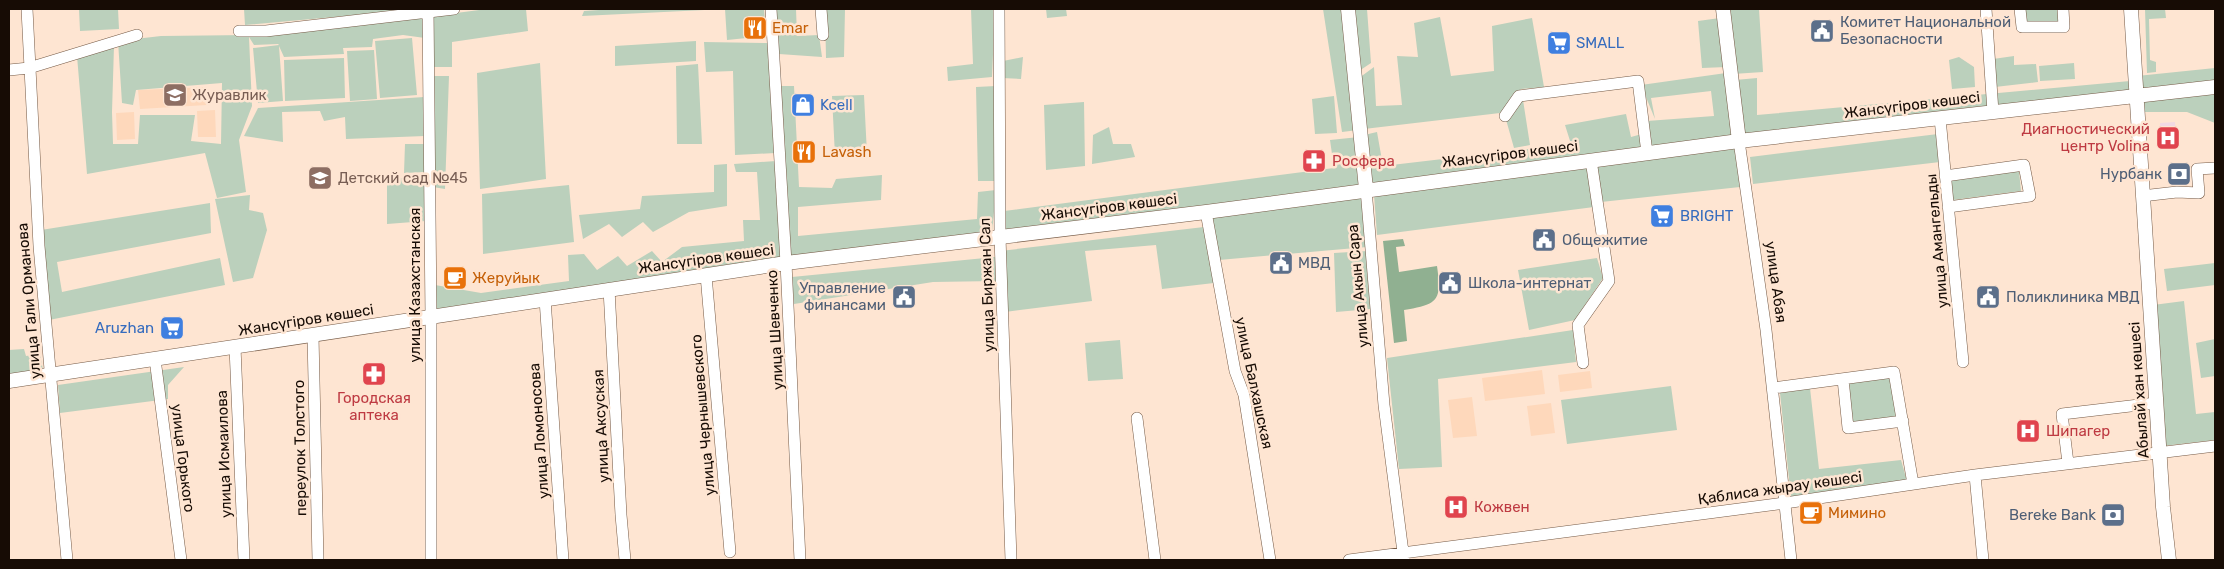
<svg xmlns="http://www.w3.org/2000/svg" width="2224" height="569" viewBox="0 0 2224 569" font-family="Rubik,sans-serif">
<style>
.built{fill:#fed8bb}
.medical{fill:#f1d9e3}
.green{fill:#bbd0bc}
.forest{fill:#90b091}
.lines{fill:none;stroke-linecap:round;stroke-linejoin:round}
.minor-casing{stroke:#755a46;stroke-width:12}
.major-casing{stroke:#755a46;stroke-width:15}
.minor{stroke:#fff;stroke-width:11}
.major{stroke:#fff;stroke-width:14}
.labels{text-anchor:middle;stroke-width:5;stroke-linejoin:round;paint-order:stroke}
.service-label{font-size:15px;fill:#4e5e75;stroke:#fee5d2;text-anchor:start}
.food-label{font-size:15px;fill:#c56008;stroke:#fee5d2;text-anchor:start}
.shop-label{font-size:15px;fill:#366cbe;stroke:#fee5d2;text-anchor:start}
.education-label{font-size:15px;fill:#785e54;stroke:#fee5d2;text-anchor:start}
.street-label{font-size:15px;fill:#170c05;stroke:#fee5d2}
.health-label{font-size:15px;fill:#be3a42;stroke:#fee5d2;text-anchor:start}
</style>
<rect width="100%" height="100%" fill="#fee5d2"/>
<!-- built -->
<path class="built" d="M206 87 207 105 140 109 138 90Z
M215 110 216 137H198L197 111Z
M134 112 135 139 117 140 116 113Z
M1542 370 1545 394 1485 401 1482 378Z
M1590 371 1592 388 1560 392 1558 375Z
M1472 397 1477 436 1453 438 1448 400Z
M1551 403 1555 433 1531 436 1527 406Z"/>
<!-- medical -->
<path class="medical" d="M2175 122 2177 148 2162 150 2160 123Z"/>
<!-- green -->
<path class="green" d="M79 9H118L119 29 80 31Z
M244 9H422L245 25Z
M487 9H526L528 31 452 42V67H433V16Z
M614 9H764L766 36 727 40 725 9 582 16 584 11Z
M776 9H796L797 36 819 35 822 57 779 54Z
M825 9H845L844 57 826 58Z
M971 9H995L992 77 948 81 947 67 973 64Z
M1046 9H1066L1067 16 1047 18Z
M1323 9H1345L1358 130 1342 132Z
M1352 9H1367L1371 63 1359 71Z
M1727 9H1759L1763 72 1733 74Z
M2023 9H2060V22H2023Z
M2145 9H2165L2166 18 2149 19 2150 60 2156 62V72L2147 73Z
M425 16V38L403 35 373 39 372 47 343 48 344 54 284 57 279 46 283 101 258 103 253 48 279 45 278 44 254 45 249 37 252 106 239 140 246 192 217 198 205 153 87 174 77 56 114 46 112 112 113 144H138L140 115H195L191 141 221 144 222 83 136 90 133 105 122 103 118 41 161 36 248 35Z
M1440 17 1451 76 1494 71 1492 26 1532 18 1544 87 1521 89 1500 113 1364 129 1359 78 1374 67 1376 106 1402 105 1397 56 1418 57 1414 23Z
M1720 18 1726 67 1702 68 1698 21Z
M412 38 417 95 380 98 375 41Z
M696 41V61L615 66V46Z
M704 42 770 43 775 153 735 155 733 71 706 72Z
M374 50 377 99 350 101 347 51Z
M2014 56V65L2036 64 2038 82 1995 87 1993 59Z
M1023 57 1021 79 1002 78 1003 61Z
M1959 57 1974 67 1975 87 1952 89 1949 60Z
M344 58 345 98 285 101 284 60Z
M540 63 546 179 480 189 477 73Z
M2074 63 2075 79 2040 81 2039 66Z
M698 64 702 144H677L676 66Z
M2215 68V83L2138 91 2137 76Z
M1726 73 1735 138 1369 184 1364 135 1377 132 1383 166 1571 144 1565 125 1626 114 1631 137 1649 132 1647 121 1714 116 1711 91 1651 98 1655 119 1641 85Z
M431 76H449L445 189 433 187Z
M1757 78V115L2130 81 2129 94 1742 137 1735 80Z
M780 86H794L799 187 832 188 836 179 882 175 881 200 798 207V236L977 219 978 192 996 190 992 233 790 258Z
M996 86V181H978L976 87Z
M2215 91V123L2187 112H2139L2140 99Z
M864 95 867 154 835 156 832 96Z
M1334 96 1337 133 1315 134 1312 99Z
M424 97 425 136 346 139 345 117 324 121 320 111 282 112 283 142 244 136 258 108Z
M1523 100 1530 145 1514 148 1505 116Z
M1084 102 1085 166 1046 170 1044 105Z
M1109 127 1113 144H1131L1135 157 1092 164 1093 135Z
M1938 134 1940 162 1753 184 1750 157Z
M1359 137 1364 187 1004 234V211L1334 168 1330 140Z
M405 144H426L425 172 404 173Z
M1735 146 1740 187 1601 202 1595 164Z
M776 161 781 261 434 312 435 285 481 293 569 281 568 255 584 254 597 270 618 256 627 266 652 251 662 262 682 247 744 241 743 220H760L757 172H736L734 164Z
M727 164V206L689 212 653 232 643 222 622 237 609 224 583 239 579 215 640 209 642 196 714 192V165Z
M1587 167 1594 207 1377 235 1374 195Z
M2019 171 2021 191 1953 200 1950 179Z
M387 178 426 179V221L387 224Z
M569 185 574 242 483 254 482 194Z
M1363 194 1367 247 1219 260 1210 214Z
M250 195 249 210 263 213 267 230 253 278 233 282 215 199Z
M210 203 211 233 57 262 62 292 220 258 225 285 49 320 41 230Z
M1204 227 1214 283 1162 289 1156 245 1085 251 1092 301 1005 312 1000 251Z
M1367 251 1371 309 1336 312 1334 253Z
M995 257 996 281 933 282 794 304 792 277Z
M1597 258 1603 278 1575 320 1529 330 1518 270Z
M2215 263V285L2167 291 2164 269Z
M2184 301 2196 414 2215 412V440L2163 446 2153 305Z
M1573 330 1576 362 1438 379 1442 467 1399 469 1387 358Z
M2215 339V376L2201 378 2196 343Z
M1120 340 1123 379 1088 381 1085 343Z
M24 349 26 356 40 354 43 370 9 376V350Z
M184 367 168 385V399L60 413 58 385Z
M1891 376 1898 418 1852 423 1846 383Z
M1671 386 1677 430 1567 444 1561 400Z
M1810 388 1819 469 1901 460 1907 481 1791 498 1780 393Z"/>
<!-- forest -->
<path class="forest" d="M1403 239 1405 246 1396 247 1399 272 1437 266C1442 301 1438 304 1404 310L1407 341 1394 343 1383 241Z"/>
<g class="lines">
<defs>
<path id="minor" d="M27 9 39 246 67 560
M428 9 431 317V560
M771 9 786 263 800 560
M821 9 823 35
M999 9 1000 237 1011 560
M1986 9 1993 112
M2020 9 2022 27H2064L2063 9
M239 31H266L454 9
M9 70 29 68 137 35
M1505 116 1519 96 1638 81 1647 153
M1940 118 1963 362
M1739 141 1766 330 1791 560
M1945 176 2024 165 2030 196 1948 207
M1366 189 1384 405 1404 560
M2142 196 2177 192 2199 193 2197 169 2215 168
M1206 212 1235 371 1244 395 1270 560
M706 275 730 552
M609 289 621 515 625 560
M545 299 563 560
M313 336 318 560
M235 347 244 560
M155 359 181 560
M1583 363 1578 325 1609 281 1591 160
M1843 379 1848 428 1903 421
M1773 388 1894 372 1913 484
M1137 418 1155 560
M2068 463 2062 414 2156 403
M1975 475 1983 560
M1349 560 1785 503 1975 475 2215 446"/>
<path id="major" d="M1348 9 1366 189
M1723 9 1739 141
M2131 9 2163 507 2169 560
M9 381 786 263 1206 212 1739 141 2215 87"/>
</defs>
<!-- minor casing -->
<use href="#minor" class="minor-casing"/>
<!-- major casing -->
<use href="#major" class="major-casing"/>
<!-- minor -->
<use href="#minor" class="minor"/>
<!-- major -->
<use href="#major" class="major"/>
</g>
<!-- icons -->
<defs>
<symbol id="restaurant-square" viewBox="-11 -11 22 22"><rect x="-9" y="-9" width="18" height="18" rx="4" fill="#e8710a" stroke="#fee5d2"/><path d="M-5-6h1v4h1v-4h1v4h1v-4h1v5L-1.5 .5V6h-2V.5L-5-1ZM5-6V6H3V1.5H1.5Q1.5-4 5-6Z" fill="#fff"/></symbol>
<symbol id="civic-square" viewBox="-11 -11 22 22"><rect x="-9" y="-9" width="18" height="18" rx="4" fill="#5c6f8a" stroke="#fee5d2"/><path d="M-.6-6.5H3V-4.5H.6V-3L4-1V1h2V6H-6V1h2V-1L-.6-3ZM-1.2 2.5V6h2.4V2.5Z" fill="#fff"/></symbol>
<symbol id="supermarket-square" viewBox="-11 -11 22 22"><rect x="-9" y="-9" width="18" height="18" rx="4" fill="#3f7fe0" stroke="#fee5d2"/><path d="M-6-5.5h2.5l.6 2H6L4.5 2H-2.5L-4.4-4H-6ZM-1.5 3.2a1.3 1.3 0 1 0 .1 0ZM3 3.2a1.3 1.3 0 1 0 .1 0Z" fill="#fff"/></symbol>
<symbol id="school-square" viewBox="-11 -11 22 22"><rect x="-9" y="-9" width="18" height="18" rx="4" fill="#8d6e63" stroke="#fee5d2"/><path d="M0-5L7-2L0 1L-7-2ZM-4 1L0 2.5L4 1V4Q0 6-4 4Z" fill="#fff"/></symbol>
<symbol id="shop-square" viewBox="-11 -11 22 22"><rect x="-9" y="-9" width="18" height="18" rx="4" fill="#3f7fe0" stroke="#fee5d2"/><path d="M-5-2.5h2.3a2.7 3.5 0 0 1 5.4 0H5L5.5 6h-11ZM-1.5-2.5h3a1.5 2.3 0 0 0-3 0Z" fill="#fff"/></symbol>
<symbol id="hospital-square" viewBox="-11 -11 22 22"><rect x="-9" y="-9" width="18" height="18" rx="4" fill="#e0444e" stroke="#fee5d2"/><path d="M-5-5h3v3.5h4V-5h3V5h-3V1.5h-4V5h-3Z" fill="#fff"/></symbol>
<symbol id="pharmacy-square" viewBox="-11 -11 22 22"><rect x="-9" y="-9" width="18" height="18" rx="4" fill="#e0444e" stroke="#fee5d2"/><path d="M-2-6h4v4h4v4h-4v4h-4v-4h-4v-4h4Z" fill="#fff"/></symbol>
<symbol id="bank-square" viewBox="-11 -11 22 22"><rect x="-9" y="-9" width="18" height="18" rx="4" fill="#5c6f8a" stroke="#fee5d2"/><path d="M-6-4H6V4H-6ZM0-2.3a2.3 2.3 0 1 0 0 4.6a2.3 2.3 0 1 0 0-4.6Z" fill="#fff"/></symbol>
<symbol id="cafe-square" viewBox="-11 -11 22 22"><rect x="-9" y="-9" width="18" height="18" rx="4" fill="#e8710a" stroke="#fee5d2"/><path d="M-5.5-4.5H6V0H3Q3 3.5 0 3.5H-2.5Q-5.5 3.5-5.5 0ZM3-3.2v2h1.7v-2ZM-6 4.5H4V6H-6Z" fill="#fff"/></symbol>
</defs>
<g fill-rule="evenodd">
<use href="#restaurant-square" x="741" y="14" width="28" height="28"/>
<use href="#civic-square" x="1808" y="17" width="28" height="28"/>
<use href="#supermarket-square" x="1545" y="29" width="28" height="28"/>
<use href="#school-square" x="161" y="81" width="28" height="28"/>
<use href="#shop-square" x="789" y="91" width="28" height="28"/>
<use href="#hospital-square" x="2154" y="124" width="28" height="28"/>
<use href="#restaurant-square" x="790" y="138" width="28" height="28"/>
<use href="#pharmacy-square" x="1300" y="147" width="28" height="28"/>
<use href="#bank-square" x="2165" y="160" width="28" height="28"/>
<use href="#school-square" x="306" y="164" width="28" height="28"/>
<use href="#supermarket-square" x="1648" y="202" width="28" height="28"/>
<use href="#civic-square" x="1530" y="226" width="28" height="28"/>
<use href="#civic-square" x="1267" y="249" width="28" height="28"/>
<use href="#cafe-square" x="441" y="264" width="28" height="28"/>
<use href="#civic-square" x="1436" y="269" width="28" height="28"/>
<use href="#civic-square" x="890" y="283" width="28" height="28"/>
<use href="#civic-square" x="1974" y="283" width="28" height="28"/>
<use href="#supermarket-square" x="158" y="314" width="28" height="28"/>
<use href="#pharmacy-square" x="360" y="360" width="28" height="28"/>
<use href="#hospital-square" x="2014" y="417" width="28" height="28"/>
<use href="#hospital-square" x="1442" y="493" width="28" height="28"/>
<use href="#cafe-square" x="1797" y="499" width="28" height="28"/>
<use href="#bank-square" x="2099" y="501" width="28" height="28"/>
</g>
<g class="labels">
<!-- service labels -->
<g class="service-label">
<text x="1840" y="27">Комитет Национальной<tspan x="1840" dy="17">Безопасности</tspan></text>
<text x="2162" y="179" text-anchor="end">Нурбанк</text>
<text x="1562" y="245">Общежитие</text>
<text x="1298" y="268">МВД</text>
<text x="1468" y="288">Школа-интернат</text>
<text x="886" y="293" text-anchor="end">Управление<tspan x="886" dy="17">финансами</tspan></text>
<text x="2006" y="302">Поликлиника МВД</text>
<text x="2096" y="520" text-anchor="end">Bereke Bank</text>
</g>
<!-- food labels -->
<g class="food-label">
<text x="772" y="33">Emar</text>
<text x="822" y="157">Lavash</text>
<text x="472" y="283">Жеруйык</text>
<text x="1828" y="518">Мимино</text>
</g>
<!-- shop labels -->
<g class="shop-label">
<text x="1576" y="48">SMALL</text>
<text x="820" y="110">Kcell</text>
<text x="1680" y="221">BRIGHT</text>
<text x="154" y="333" text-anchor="end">Aruzhan</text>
</g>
<!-- education labels -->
<g class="education-label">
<text x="192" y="100">Журавлик</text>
<text x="338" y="183">Детский сад №45</text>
</g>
<!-- street labels -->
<g class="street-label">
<text transform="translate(1912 105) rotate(-7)" y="5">Жансүгіров көшесі</text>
<text transform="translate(1510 154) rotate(-7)" y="5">Жансүгіров көшесі</text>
<text transform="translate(1109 207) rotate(-7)" y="5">Жансүгіров көшесі</text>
<text transform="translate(1937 241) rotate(-95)" y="5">улица Амангельды</text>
<text transform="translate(706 259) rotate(-8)" y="5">Жансүгіров көшесі</text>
<text transform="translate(1776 282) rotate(82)" y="5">улица Абая</text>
<text transform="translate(415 285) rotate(-90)" y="5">улица Казахстанская</text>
<text transform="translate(987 285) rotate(-92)" y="5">улица Биржан Сал</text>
<text transform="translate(1358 286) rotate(-95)" y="5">улица Акын Сара</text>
<text transform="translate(29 301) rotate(-95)" y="5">улица Гали Орманова</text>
<text transform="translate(306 320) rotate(-9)" y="5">Жансүгіров көшесі</text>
<text transform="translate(775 330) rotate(-93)" y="5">улица Шевченко</text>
<text transform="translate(1254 383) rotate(78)" y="5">улица Балхашская</text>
<text transform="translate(2139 390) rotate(-94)" y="5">Абылай хан көшесі</text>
<text transform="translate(703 415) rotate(-95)" y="5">улица Чернышевского</text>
<text transform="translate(601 426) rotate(-93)" y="5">улица Аксуская</text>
<text transform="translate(539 431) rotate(-94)" y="5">улица Ломоносова</text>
<text transform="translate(300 448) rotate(-91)" y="5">переулок Толстого</text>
<text transform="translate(224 454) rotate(-92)" y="5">улица Исмаилова</text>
<text transform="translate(183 458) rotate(83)" y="5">улица Горького</text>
<text transform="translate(1780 488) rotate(-8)" y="5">Қаблиса жырау көшесі</text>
</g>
<!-- health labels -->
<g class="health-label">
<text x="2150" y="134" text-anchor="end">Диагностический<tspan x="2150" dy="17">центр Volina</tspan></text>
<text x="1332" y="166">Росфера</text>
<text x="374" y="403" text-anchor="middle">Городская<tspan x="374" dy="17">аптека</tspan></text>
<text x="2046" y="436">Шипагер</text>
<text x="1474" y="512">Кожвен</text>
</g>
</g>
<!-- border -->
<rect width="2224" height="569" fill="none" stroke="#170c05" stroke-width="20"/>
</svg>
